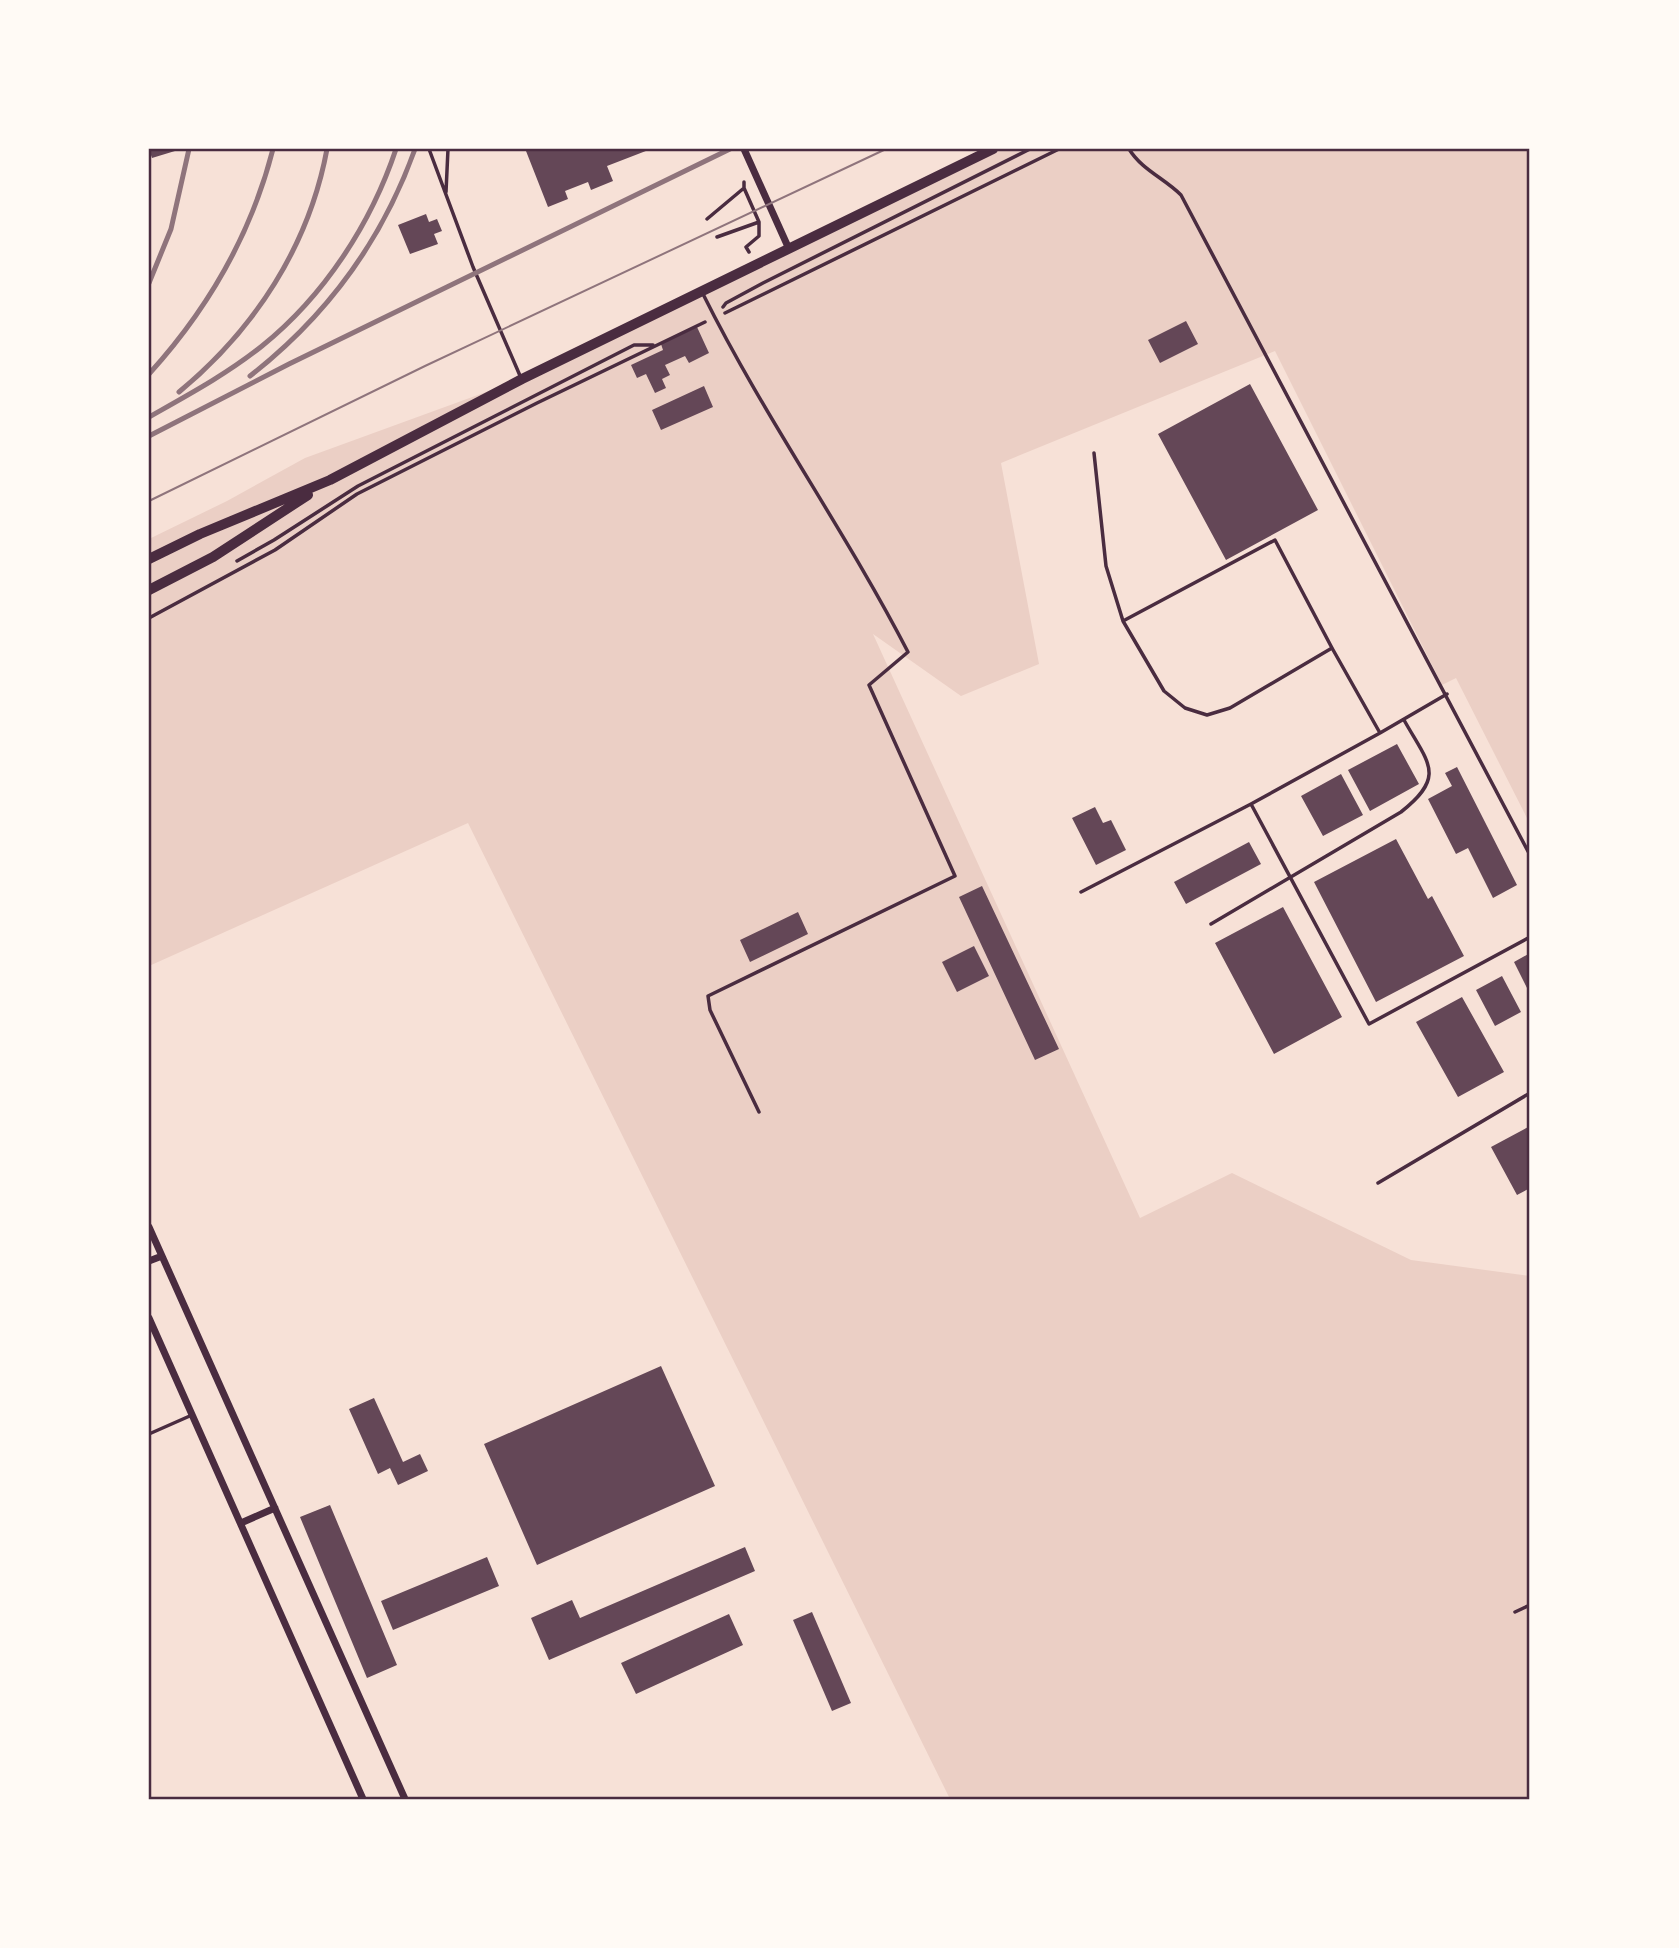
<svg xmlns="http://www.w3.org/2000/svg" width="1679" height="1948" viewBox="0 0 1679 1948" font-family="'Asap Condensed',sans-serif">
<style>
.green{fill:#ebcfc5}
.building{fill:#644757}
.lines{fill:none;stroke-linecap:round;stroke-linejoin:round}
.path{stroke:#4a2c40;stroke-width:3.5}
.service{stroke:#4a2c40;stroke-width:3.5}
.minor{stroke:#4a2c40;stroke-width:7}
.secondary{stroke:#4a2c40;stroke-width:10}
.tram{stroke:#8f747c;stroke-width:2}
.rail{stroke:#8f747c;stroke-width:5}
.neatline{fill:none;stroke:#4a2c40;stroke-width:2.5}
</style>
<rect width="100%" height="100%" fill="#f7e1d7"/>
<!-- green -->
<path class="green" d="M993 149H1530V824L1456 678 1442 685 1275 351 1001 463 1039 664 961 696 873 634 1140 1218 1232 1173 1411 1260 1530 1276V1799H950L468 823 149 966V539L227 501 305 458 522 379Z"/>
<!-- building -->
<path class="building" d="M149 149H174L175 151 152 158Z
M533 149H651L607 166 613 181 591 190 588 182 565 191 568 199 548 207 526 151Z
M426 214 429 222 437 219 442 231 434 234 438 244 410 254 398 225Z
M1186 321 1198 344 1160 363 1148 340Z
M697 327 709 353 689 363 685 356 665 365 670 375 662 379 666 388 655 393 646 374 637 378 631 365 663 350 661 344Z
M1250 384 1318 510 1226 560 1158 434Z
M704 386 713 407 661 430 652 410Z
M1397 744 1419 784 1370 811 1348 770Z
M1457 767 1517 885 1493 898 1468 848 1456 854 1428 799 1452 786 1445 773Z
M1341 774 1363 815 1323 836 1301 796Z
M1095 807 1103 823 1111 820 1126 850 1096 865 1072 818Z
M1396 839 1428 899 1432 896 1464 956 1376 1002 1314 882Z
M1249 842 1261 864 1186 904 1174 882Z
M982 886 1059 1049 1035 1060 959 897Z
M1283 907 1342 1017 1274 1054 1215 943Z
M798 912 808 934 750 962 740 940Z
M974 946 989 976 957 992 942 962Z
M1530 953V994L1514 962Z
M1502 976 1521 1012 1495 1026 1476 990Z
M1462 997 1504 1072 1458 1097 1416 1022Z
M1530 1126V1188L1517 1195 1491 1147Z
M661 1366 715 1486 537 1565 484 1444Z
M374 1398 403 1462 420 1454 428 1471 398 1485 390 1468 378 1474 349 1409Z
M330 1505 397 1665 367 1678 300 1517Z
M745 1547 755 1571 549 1660 531 1618 572 1600 580 1618Z
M487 1557 499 1586 393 1630 381 1601Z
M812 1612 851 1703 832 1711 793 1620Z
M729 1614 743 1645 636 1694 621 1663Z"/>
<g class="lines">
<!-- path -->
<path class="path" d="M744 182V188L759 222V236L746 247 749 252
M707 219 744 188
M717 237 759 222
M723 307 726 303 763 283 1030 149
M725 313 1059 149
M237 561 274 540 358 486 634 345H653
M149 618 275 550 357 494 537 403 705 322
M1515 1612 1530 1605"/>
<!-- service -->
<path class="service" d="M429 149 473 267 521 378
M1129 149C1142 170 1164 178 1181 195L1530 855
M446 192 448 149
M703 294C764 417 845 530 908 652L869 685 955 876 708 996 710 1010 759 1112
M1094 453 1106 566 1123 621 1164 691 1185 708 1207 715 1230 708 1332 648
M1123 621 1275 540 1332 648 1380 733
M1447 694 1380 733 1251 804 1369 1024 1530 937
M1081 892 1251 804
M1211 924 1401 812C1447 776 1428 763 1404 720
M1378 1183 1530 1093
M149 1434 192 1415"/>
<!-- minor -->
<path class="minor" d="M744 149 789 249
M149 1227 405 1799
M149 1261 162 1256
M149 1318 363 1799
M241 1523 275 1508"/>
<!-- secondary -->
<path class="secondary" d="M149 559 200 534 330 480 522 379 993 149
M149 590 213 557 308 495"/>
<!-- tram -->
<path class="tram" d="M149 501 425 366 886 149"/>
<!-- rail -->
<path class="rail" d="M149 283 171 229 189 149
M149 374C208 309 251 235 273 149
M250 376C327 316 382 241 415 149
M179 392C255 329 309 246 327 149
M149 417C188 395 227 374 262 346 324 296 371 224 396 149
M149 436 289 364 730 149"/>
</g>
<!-- border -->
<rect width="1679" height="1948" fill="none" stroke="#fffaf5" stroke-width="301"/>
<rect x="150" y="150" width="1378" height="1648" class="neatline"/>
</svg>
